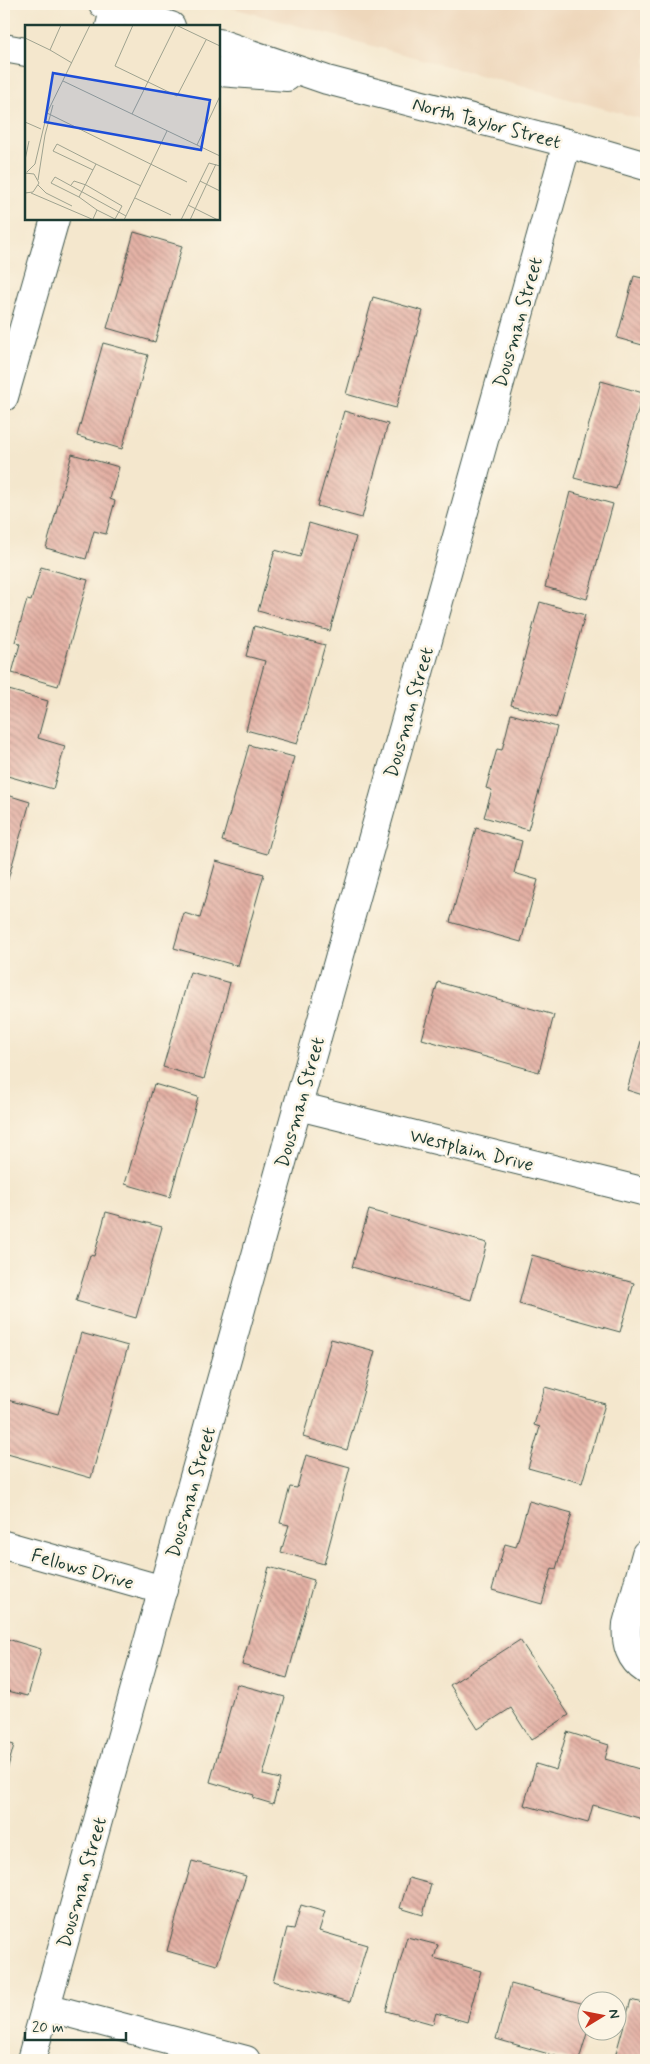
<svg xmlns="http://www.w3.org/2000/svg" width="650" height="2064" viewBox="0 0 650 2064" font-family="Mynerve,sans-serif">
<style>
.built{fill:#eed7bb}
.building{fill:url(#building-back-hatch)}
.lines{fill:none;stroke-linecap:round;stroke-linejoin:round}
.minor-casing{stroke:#3f564b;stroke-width:30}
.tertiary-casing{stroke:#3f564b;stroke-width:30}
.minor{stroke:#fff;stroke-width:28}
.tertiary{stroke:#fff;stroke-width:28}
.labels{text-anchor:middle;stroke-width:5;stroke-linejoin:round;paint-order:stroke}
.street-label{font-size:19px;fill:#1f3d34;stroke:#fcf5e5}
.inset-road{fill:none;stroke:#9fa390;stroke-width:1}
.view{fill:#1d4ed8;fill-opacity:0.15;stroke:#1d4ed8;stroke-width:2.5}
.inset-edge{fill:none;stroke:#1f3d34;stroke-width:2.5}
</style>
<defs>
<pattern id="building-back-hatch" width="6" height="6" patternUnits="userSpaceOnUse" patternTransform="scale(1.25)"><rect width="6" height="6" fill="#e4b0a4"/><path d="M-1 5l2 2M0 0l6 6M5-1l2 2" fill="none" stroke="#b89086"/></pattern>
</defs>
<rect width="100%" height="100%" fill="#fcf5e5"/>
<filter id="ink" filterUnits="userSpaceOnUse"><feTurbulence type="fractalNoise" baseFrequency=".02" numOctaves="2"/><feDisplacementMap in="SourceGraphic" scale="10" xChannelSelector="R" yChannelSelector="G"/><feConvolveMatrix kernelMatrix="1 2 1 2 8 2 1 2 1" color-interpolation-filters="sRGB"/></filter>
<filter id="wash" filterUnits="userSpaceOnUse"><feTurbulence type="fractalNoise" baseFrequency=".0096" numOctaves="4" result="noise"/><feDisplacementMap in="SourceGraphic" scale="20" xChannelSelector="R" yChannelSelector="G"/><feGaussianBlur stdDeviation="1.12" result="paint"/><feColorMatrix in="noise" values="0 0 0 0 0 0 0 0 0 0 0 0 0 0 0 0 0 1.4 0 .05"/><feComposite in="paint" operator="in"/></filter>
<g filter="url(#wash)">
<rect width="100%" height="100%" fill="#f4e7cd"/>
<!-- built -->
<path class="built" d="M218 4H646V120Z"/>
<g id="blocks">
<!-- building -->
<path class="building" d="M134 232 182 246 155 342 107 328Z
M634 276 646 279V346L617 338Z
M373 297 423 311 396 408 346 394Z
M103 343 148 355 122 449 77 436Z
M601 381 643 393 616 489 574 478Z
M344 411 388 424 362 518 317 506Z
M72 454 119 467 110 499 115 501 106 534 94 531 86 559 46 548Z
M570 492 613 504 587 599 545 587Z
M309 523 356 537 330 631 258 611 275 550 300 557Z
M41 567 88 580 58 686 12 673 20 644 15 642 27 600 31 601Z
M540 602 585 615 556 718 511 705Z
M254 626 325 645 297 744 246 730 265 661 246 656Z
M5 689 48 701 38 738 65 746 53 789 4 775Z
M511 714 557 727 528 830 484 817 492 790 486 788 497 749 502 750Z
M249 745 294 757 267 854 222 841Z
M4 794 30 802 4 893Z
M476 828 522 841 514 873 538 880 521 942 450 922Z
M216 861 264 874 238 966 174 948 184 913 200 918Z
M190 972 230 983 204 1079 163 1067Z
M438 982 554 1015 539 1072 422 1039Z
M646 1024V1096L627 1090Z
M154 1084 198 1097 170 1197 125 1184Z
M369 1210 487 1243 471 1300 352 1267Z
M106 1212 162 1227 136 1318 76 1301 90 1255 94 1256Z
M532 1255 634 1283 620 1332 519 1304Z
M81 1333 128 1346 91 1478 4 1453V1399L58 1414Z
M331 1339 375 1351 347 1450 303 1437Z
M545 1387 605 1404 582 1483 528 1468 540 1427 534 1425Z
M306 1455 350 1467 324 1564 281 1552 289 1525 280 1523 290 1487 297 1488Z
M529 1501 572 1513 556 1569 552 1568 542 1604 492 1590 505 1544 516 1547Z
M269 1567 314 1580 287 1678 242 1665Z
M4 1638 41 1649 28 1696 4 1690Z
M520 1640 569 1715 531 1740 511 1708 478 1729 450 1685Z
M237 1684 285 1697 263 1775 280 1779 273 1804 253 1798 254 1795 210 1782Z
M567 1732 609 1745 605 1759 646 1771V1820L593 1805 588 1823 524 1805 536 1764 556 1770Z
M4 1742 14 1745 4 1781Z
M192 1861 246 1876 217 1965 167 1951Z
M409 1878 431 1884 423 1915 400 1908Z
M301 1905 325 1912 319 1931 367 1945 350 2002 273 1981 287 1928 294 1929Z
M407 1937 438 1945 434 1958 481 1971 467 2022 436 2013 433 2024 386 2011Z
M511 1984 588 2005V2030L579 2060H570L496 2039Z
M631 2000 646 2004V2060H614Z"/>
</g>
</g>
<g filter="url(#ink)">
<use href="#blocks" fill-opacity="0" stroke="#3f564b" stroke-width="1"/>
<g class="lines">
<defs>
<path id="minor" d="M110 26 115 7
M567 143 646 166
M4 397 55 219
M298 1106 646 1192
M4 1545 163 1590
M646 1554 627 1624C625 1643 630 1660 646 1670
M46 2007 246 2060"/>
<path id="tertiary" d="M103 4 171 26
M4 48 26 52
M219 72 287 77
M31 2060 567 143 327 80 219 43"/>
</defs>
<!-- minor casing -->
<use href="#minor" class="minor-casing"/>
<!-- tertiary casing -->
<use href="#tertiary" class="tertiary-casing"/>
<!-- minor -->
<use href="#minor" class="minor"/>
<!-- tertiary -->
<use href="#tertiary" class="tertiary"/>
</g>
</g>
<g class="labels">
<!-- street labels -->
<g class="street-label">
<text transform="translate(487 122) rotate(15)" y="7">North Taylor Street</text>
<text transform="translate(517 322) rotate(-74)" y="7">Dousman Street</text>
<text transform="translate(408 712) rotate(-74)" y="7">Dousman Street</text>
<text transform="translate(299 1102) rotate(-74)" y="7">Dousman Street</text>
<text transform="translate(472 1149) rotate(14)" y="7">Westplain Drive</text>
<text transform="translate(190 1492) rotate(-74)" y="7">Dousman Street</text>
<text transform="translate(83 1568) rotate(16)" y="7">Fellows Drive</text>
<text transform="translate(81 1882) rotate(-74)" y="7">Dousman Street</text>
</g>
</g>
<!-- overview -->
<g transform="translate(25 25)">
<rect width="195" height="195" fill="#f4e7cd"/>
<path class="inset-road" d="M36 0 25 25 47 38M108 0 90 41 152 71 181 15M151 0 195 21M0 13 25 25M38 56 195 131M22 88 162 157M107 89 151 0M0 97 16 104M172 120 195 71M0 135 4 116M71 139 116 161M2 147 10 139 22 88 65 0M0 148 9 149 14 158 8 167 0 168M13 155 20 110 28 80M175 156 195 166M13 160 21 168 47 181M46 160 49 156 61 160 97 181 90 194 72 185M6 168 69 195M54 172 26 158 30 152 101 191M110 173 146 190M163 180 193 195M68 194 72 185 54 172 71 139 32 119 28 126 68 145M99 195 142 106M156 195 184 138 195 141M165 195 191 139"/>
<path class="view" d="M28 48 185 75 176 125 20 97Z"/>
<rect width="195" height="195" class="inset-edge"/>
</g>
<!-- margin -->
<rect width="650" height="2064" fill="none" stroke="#fcf5e5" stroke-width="20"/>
<!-- north arrow -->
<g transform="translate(602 2016) rotate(80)"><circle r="24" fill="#fcf5e5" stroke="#a4ab9e"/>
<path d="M0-4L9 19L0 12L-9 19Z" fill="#c8321e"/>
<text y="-8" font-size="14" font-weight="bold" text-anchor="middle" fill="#1f3d34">N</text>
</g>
<!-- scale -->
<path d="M25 2032v8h101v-8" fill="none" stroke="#1f3d34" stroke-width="2.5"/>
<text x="32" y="2032" font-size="15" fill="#1f3d34" stroke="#fcf5e5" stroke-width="4" paint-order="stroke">20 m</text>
</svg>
